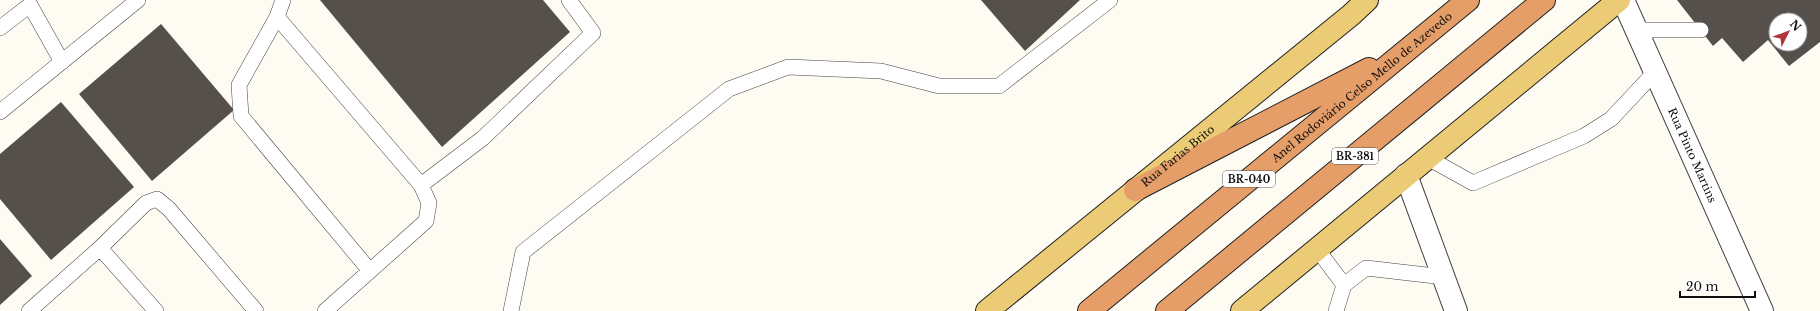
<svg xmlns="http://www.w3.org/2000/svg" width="1820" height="311" viewBox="0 0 1820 311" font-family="'Libre Baskerville',serif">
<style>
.building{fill:#56504c;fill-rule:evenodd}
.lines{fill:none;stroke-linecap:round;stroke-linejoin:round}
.lane-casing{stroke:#424242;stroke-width:16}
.street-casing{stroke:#424242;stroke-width:24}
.primary-casing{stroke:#202020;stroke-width:24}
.highway-casing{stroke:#202020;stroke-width:24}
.lane{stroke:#fff;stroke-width:15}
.street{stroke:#fff;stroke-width:22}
.primary{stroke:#ebcb75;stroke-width:22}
.highway{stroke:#e69e68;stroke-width:22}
.labels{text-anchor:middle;stroke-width:4;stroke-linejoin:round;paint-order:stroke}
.shield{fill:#fff;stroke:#575757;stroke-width:1}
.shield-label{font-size:10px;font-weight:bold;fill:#0f0f0f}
.street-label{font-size:11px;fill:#0f0f0f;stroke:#fff}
</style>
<rect width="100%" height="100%" fill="#fefbf2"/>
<!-- building -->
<path class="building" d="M320 0H543L570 32 442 147Z
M981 0H1080L1025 51Z
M1677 0H1820V42L1789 66 1768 40 1743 62 1722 38 1713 46ZM1776 20H1800V44H1776Z
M161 24 234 110 152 181 79 94Z
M61 102 134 187 51 260 0 199V154Z
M0 239 32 276 0 305Z"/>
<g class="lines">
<defs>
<path id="lane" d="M283 0 277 17 421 185 429 203 426 221 325 311
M277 17 239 85 241 116 370 271
M0 28 30 5 62 62
M1638 30H1701
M0 112 138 0
M1428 158 1473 183 1584 136 1611 119 1656 71
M421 185 483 138 593 33 569 0
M100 248 146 203 157 199 169 209 256 311
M1317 249 1344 285 1336 311
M1344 285 1366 268 1444 277
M29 311 100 248 156 311
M511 311 523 252 729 89 788 67 881 71 939 86H999L1110 0"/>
<g id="street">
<path id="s1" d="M1623 0 1762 311"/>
<path d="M1406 175 1456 311"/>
</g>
<g id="primary">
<path id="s2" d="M987 311 1351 15 1367 0"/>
<path d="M1242 311 1619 0"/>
</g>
<g id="highway">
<path d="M1135 190 1369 69"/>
<path id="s3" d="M1089 311 1468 0"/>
<path d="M1167 311 1544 0"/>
</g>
</defs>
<!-- lane casing -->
<use href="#lane" class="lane-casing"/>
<!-- street casing -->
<use href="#street" class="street-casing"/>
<!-- primary casing -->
<use href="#primary" class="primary-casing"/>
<!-- highway casing -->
<use href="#highway" class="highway-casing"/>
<!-- lane -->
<use href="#lane" class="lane"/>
<!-- street -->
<use href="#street" class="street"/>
<!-- primary -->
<use href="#primary" class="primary"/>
<!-- highway -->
<use href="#highway" class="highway"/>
</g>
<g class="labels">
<!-- shield labels -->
<g class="shield">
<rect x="1332" y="148" width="46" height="16" rx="3"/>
<rect x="1223" y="171" width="52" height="16" rx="3"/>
</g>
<g class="shield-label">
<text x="1355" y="160">BR-381</text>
<text x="1249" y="183">BR-040</text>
</g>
<!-- street labels -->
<g class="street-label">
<text dy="4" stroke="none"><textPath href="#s3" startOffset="353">Anel Rodoviário Celso Mello de Azevedo</textPath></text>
<text dy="4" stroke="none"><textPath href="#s1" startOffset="170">Rua Pinto Martins</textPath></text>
<text dy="4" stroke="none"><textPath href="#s2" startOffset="246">Rua Farias Brito</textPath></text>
</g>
</g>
<!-- north arrow -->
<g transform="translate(1788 32) rotate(48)"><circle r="19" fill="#ffffff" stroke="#9f9f9f"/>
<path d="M0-3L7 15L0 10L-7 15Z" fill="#b1343d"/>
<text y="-6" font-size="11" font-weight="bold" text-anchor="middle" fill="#0f0f0f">N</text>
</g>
<!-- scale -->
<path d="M1680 291v6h75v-6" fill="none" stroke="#0f0f0f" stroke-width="2"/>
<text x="1686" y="291" font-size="12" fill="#0f0f0f" stroke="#ffffff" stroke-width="3" paint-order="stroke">20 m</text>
</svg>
